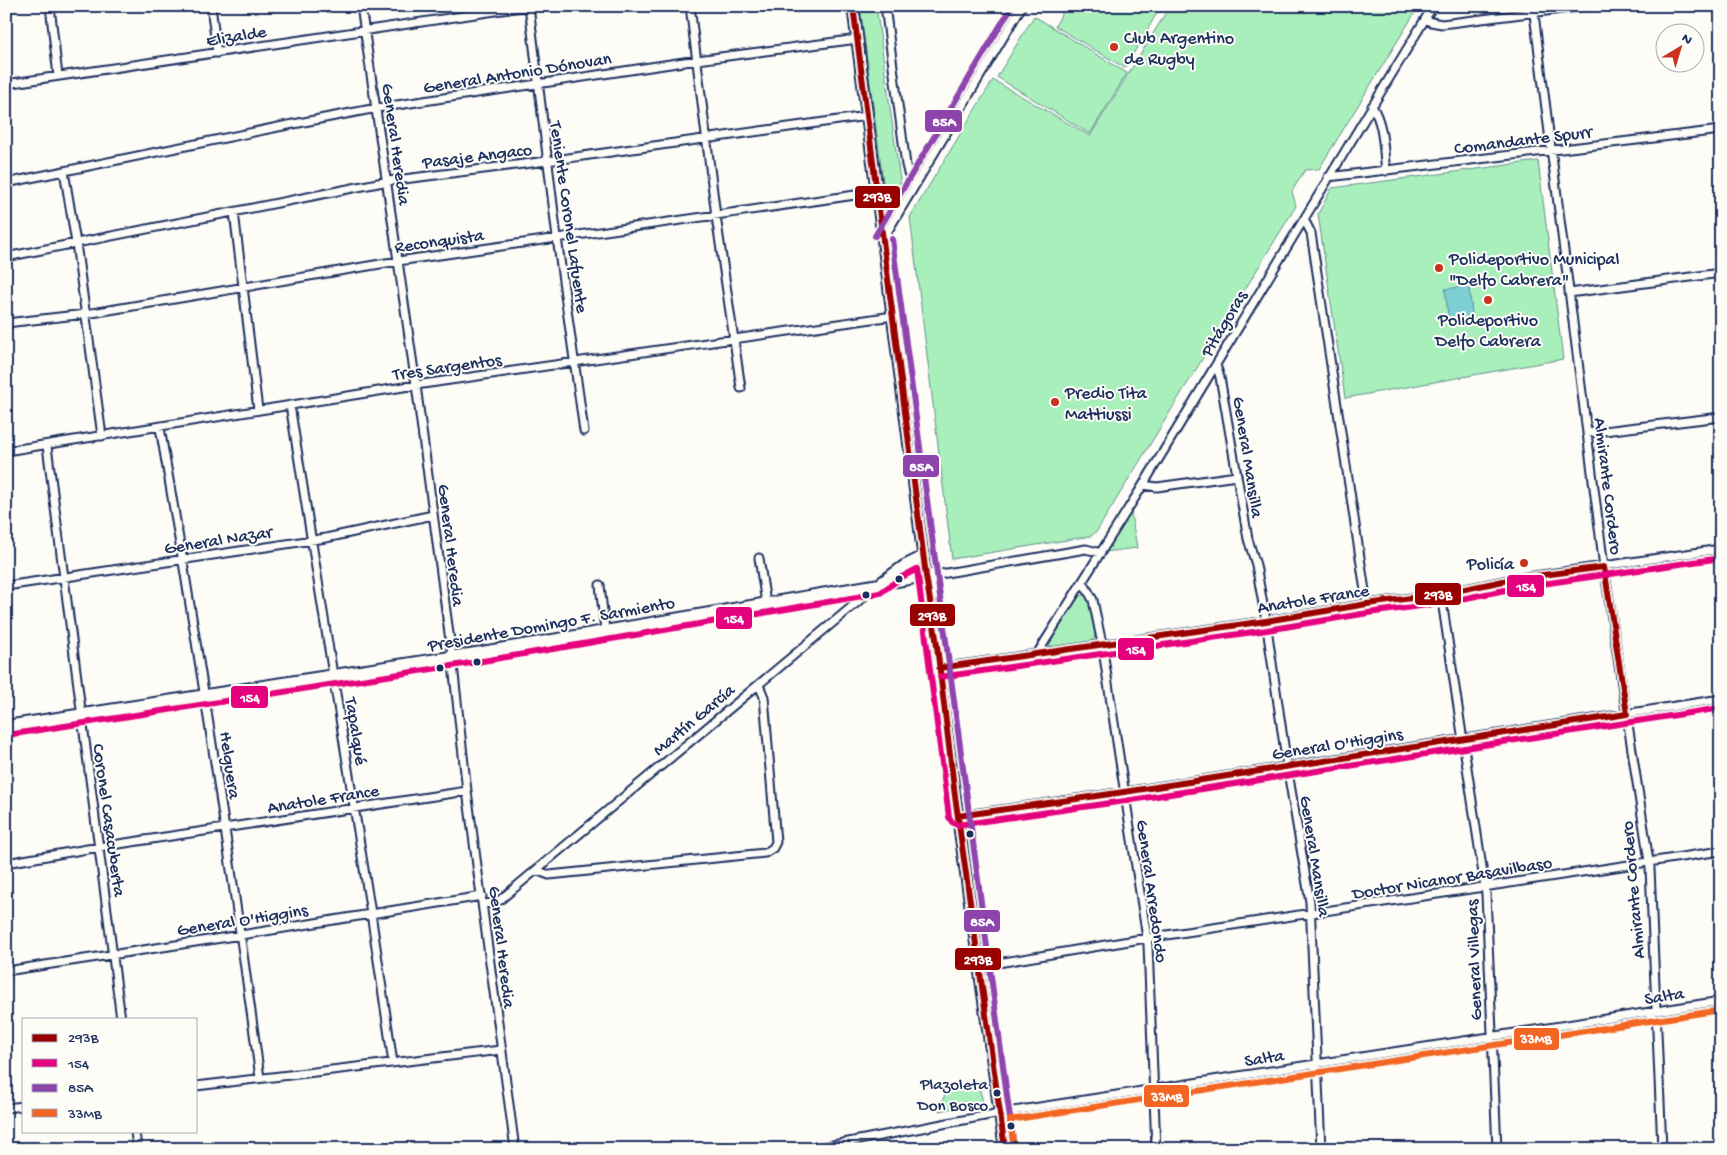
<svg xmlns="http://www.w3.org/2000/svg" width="1727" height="1155" viewBox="0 0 1727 1155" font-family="'Gochi Hand',sans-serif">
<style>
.green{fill:#a9efbb;stroke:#628f8c}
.water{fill:#7dcfd4;stroke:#568fa5}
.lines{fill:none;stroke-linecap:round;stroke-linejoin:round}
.street-casing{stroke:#1b2f5e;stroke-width:11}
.secondary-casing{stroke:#1b2f5e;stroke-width:14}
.street{stroke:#fdfcf7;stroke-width:7}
.secondary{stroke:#fdfcf7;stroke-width:10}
.bus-1-casing{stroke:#fdfcf7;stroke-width:10}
.bus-2-casing{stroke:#fdfcf7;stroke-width:10}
.bus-3-casing{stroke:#fdfcf7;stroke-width:10}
.bus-4-casing{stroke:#fdfcf7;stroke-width:10}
.bus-1{stroke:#990100;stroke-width:6}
.bus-2{stroke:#e5007d;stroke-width:6}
.bus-3{stroke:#8e44ad;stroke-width:6}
.bus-4{stroke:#f26522;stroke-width:6}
.poi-dot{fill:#c8321e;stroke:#fdfcf7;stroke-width:2}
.bus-dot{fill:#1b2f5e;stroke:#fdfcf7;stroke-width:2}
.labels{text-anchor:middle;stroke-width:4;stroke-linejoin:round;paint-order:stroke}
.bus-label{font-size:17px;fill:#1b2f5e;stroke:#fdfcf7;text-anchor:end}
.street-label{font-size:18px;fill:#1b2f5e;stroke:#fdfcf7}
.poi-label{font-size:18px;fill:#1b2f5e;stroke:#fdfcf7;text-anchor:start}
.line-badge{stroke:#fdfcf7;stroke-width:2}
.badge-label{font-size:14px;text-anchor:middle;font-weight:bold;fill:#fff}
</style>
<rect width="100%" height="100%" fill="#fdfcf7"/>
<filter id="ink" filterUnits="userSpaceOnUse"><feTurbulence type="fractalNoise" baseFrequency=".02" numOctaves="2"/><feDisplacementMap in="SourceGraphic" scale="10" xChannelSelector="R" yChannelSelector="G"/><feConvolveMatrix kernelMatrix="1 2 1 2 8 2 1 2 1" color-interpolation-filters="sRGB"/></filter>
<g filter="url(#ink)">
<!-- green -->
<path class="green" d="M860 6H876L901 187 895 207 889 209 886 204Z
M1066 6H1161L1125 68 1055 26Z
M1170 6H1419L1319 169 1305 170 1292 191 1296 206 1097 531 1091 536 952 559 910 217 993 80 1090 136Z
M1034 16 1127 73 1090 134 997 77Z
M1538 161 1563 359 1345 398 1318 214 1332 188Z
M1131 513 1137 548 1105 552Z
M1082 595 1087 596 1089 599 1095 635 1094 639 1090 642 1054 647 1050 646V643L1079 596Z
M978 1083 983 1102 939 1111 946 1091Z"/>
<!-- water -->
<path class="water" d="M1469 286 1473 323 1449 325 1445 289Z"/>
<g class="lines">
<defs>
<path id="street" d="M50 6 58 76
M211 6 217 53
M361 6 416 385 452 656 467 791 515 1149
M529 6 557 238 584 431
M690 6 716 216 741 388
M885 6 906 165 908 173 916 184
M1533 6 1604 567 1650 868 1662 1149
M1425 19 1431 22 1442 24 1587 6
M6 84 529 6
M1372 106C1384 125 1383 148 1386 171
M64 171 76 243 102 436
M1328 177 1721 130
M6 183 283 126 377 108 697 60 858 39
M234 212 258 410
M1304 219 1311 233 1367 604
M883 239 1022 6
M6 257 388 181 547 161 867 116
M1569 293 1721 273
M6 323 86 314 398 261 876 192
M1216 365 1220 377 1248 539 1256 565 1266 621 1287 766 1310 902 1321 1149
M290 405 371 913 393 1063
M160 428C198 644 231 860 260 1078
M1587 433 1721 417
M47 446 121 1019
M6 451 416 385 893 316
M1143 485 1157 487 1237 476
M759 558 766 603
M929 576 1080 550 1086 549 1101 553
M1083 582 1093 600 1102 644 1148 945 1156 1149
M600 585 605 630
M6 586 326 538 433 515
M1441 594 1486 894 1497 1149
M1037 654 1143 485 1433 6
M939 668 1266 621 1367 604 1441 594 1513 579 1721 549
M958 816 1124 792 1721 699
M6 863 99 847 467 791
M536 870 549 875 559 874 765 853 773 848 776 842 764 697 759 685
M483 904 493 903 500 900 878 585
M980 966 1147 938 1721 851
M6 971 241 935 482 896
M196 1086 501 1050
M6 1108 24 1106
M135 1131 137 1149
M812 1149 1000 1113 1721 1001"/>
<path id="secondary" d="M853 6 926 576 936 638 955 796 1005 1149
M933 575 935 594
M882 582 904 566 924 556
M6 726 476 653 926 576"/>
</defs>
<!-- street casing -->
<use href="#street" class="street-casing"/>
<!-- secondary casing -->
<use href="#secondary" class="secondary-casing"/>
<!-- street -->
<use href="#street" class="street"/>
<!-- secondary -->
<use href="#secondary" class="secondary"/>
<defs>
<path id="bus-1" d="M853 6 926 576 936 638 955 796 1005 1149
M1604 567 1627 714
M939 668 1266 621 1367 604 1441 594 1513 579 1604 567
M958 816 1124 792 1627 714"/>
<path id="bus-2" d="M940 677 1267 630 1368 613 1442 603 1515 588 1721 558
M7 735 477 662 880 593 902 577 917 569 949 817 952 822 957 825 1125 801 1721 708"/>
<path id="bus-3" d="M875 236 1012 6
M892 239C930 542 971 845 1014 1148"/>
<path id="bus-4" d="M1014 1148 1010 1120 1721 1010"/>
</defs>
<!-- bus-1 casing -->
<use href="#bus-1" class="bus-1-casing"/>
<!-- bus-2 casing -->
<use href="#bus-2" class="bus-2-casing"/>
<!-- bus-3 casing -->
<use href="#bus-3" class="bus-3-casing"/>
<!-- bus-4 casing -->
<use href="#bus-4" class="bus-4-casing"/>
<!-- bus-1 -->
<use href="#bus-1" class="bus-1"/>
<!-- bus-2 -->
<use href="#bus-2" class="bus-2"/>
<!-- bus-3 -->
<use href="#bus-3" class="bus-3"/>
<!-- bus-4 -->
<use href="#bus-4" class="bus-4"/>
</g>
</g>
<!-- markers -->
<g class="poi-dot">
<circle cx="1114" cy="47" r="5"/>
<circle cx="1439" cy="268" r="5"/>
<circle cx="1488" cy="300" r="5"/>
<circle cx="1055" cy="402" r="5"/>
<circle cx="1524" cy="563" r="5"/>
</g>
<g class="bus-dot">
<circle cx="899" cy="579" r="4.5"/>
<circle cx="866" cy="595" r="4.5"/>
<circle cx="477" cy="662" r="4.5"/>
<circle cx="440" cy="668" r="4.5"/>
<circle cx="970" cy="834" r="4.5"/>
<circle cx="997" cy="1093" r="4.5"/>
<circle cx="1011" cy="1126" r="4.5"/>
</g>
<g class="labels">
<!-- bus labels -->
<g class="bus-label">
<text x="988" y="1089">Plazoleta<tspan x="988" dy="21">Don Bosco</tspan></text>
</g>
<!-- street labels -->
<g class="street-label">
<text transform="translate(236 35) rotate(-9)" y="6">Elizalde</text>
<text transform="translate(517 72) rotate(-9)" y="6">General Antonio Dónovan</text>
<text transform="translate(1523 139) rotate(-7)" y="6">Comandante Spurr</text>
<text transform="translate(397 144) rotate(82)" y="6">General Heredia</text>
<text transform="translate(477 155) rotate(-7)" y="6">Pasaje Angaco</text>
<text transform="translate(570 217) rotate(82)" y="6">Teniente Coronel Lafuente</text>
<text transform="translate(439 240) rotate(-8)" y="6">Reconquista</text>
<text transform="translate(1223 323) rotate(-59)" y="6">Pitágoras</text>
<text transform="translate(447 366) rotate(-8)" y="6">Tres Sargentos</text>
<text transform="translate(1249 457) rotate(81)" y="6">General Mansilla</text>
<text transform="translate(1609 486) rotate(83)" y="6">Almirante Cordero</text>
<text transform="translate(218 539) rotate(-9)" y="6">General Nazar</text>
<text transform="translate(452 545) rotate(83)" y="6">General Heredia</text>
<text transform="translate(1313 598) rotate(-9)" y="6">Anatole France</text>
<text transform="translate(551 623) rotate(-10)" y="6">Presidente Domingo F. Sarmiento</text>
<text transform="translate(693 719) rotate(-40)" y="6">Martín García</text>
<text transform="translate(357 731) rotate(81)" y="6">Tapalqué</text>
<text transform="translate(1337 743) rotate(-9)" y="6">General O'Higgins</text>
<text transform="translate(231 765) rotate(82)" y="6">Helguera</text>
<text transform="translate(323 798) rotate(-9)" y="6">Anatole France</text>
<text transform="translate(110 820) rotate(82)" y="6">Coronel Casacuberta</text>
<text transform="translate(1316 856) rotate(81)" y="6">General Mansilla</text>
<text transform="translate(1452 877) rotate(-9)" y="6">Doctor Nicanor Basavilbaso</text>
<text transform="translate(1632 890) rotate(-95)" y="6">Almirante Cordero</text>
<text transform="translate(1153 891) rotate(82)" y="6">General Arredondo</text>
<text transform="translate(242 919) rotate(-9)" y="6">General O'Higgins</text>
<text transform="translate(503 947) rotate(83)" y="6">General Heredia</text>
<text transform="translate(1473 960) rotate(-92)" y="6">General Villegas</text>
<text transform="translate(1664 995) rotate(-9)" y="6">Salta</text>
<text transform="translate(1264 1057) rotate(-9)" y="6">Salta</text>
</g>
<!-- poi labels -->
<g class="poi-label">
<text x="1124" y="43">Club Argentino<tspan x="1124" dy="21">de Rugby</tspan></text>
<text x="1449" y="264">Polideportivo Municipal<tspan x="1449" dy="21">"Delfo Cabrera"</tspan></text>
<text x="1488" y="325" text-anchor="middle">Polideportivo<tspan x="1488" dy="21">Delfo Cabrera</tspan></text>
<text x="1065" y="398">Predio Tita<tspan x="1065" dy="21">Mattiussi</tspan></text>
<text x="1514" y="569" text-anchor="end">Policía</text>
</g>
</g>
<g class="line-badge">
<rect x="924" y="109" width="39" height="24" rx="5" fill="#8e44ad"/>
<rect x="854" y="185" width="47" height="24" rx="5" fill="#990100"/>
<rect x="902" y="454" width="38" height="24" rx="5" fill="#8e44ad"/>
<rect x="1506" y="574" width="39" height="24" rx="5" fill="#e5007d"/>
<rect x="1414" y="582" width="48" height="24" rx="5" fill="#990100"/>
<rect x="909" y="603" width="47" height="24" rx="5" fill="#990100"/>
<rect x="715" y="606" width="38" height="24" rx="5" fill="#e5007d"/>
<rect x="1117" y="637" width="38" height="24" rx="5" fill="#e5007d"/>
<rect x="230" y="685" width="39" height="24" rx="5" fill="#e5007d"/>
<rect x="963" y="909" width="38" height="24" rx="5" fill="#8e44ad"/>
<rect x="954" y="947" width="48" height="24" rx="5" fill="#990100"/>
<rect x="1513" y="1027" width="47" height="24" rx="5" fill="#f26522"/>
<rect x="1143" y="1084" width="47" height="24" rx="5" fill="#f26522"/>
</g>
<g class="badge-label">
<text x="944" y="126">85A</text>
<text x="877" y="201">293B</text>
<text x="921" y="471">85A</text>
<text x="1526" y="591">154</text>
<text x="1438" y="599">293B</text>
<text x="932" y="620">293B</text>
<text x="734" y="623">154</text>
<text x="1136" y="654">154</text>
<text x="250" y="702">154</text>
<text x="982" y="926">85A</text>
<text x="978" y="964">293B</text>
<text x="1536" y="1043">33MB</text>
<text x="1167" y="1101">33MB</text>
</g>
<!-- margin -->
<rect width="1727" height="1155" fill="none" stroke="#fdfcf7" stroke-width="25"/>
<rect x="12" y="12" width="1702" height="1130" fill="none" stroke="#1b2f5e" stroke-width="2" filter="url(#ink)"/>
<!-- legend -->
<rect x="22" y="1018" width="175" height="115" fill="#fdfcf7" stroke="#a3aaba"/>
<rect x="32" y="1034" width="25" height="8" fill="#990100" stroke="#a3aaba"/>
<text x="68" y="1042" font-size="15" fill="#1b2f5e">293B</text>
<rect x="32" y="1059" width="25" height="8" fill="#e5007d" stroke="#a3aaba"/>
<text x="68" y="1068" font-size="15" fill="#1b2f5e">154</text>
<rect x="32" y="1084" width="25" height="8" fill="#8e44ad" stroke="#a3aaba"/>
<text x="68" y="1092" font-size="15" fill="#1b2f5e">85A</text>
<rect x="32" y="1109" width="25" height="8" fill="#f26522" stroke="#a3aaba"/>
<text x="68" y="1118" font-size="15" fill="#1b2f5e">33MB</text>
<!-- north arrow -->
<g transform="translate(1680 48) rotate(38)"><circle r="24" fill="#fdfcf7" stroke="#a3aaba"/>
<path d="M0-4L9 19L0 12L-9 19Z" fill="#c8321e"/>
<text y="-8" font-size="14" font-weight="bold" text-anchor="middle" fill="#1b2f5e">N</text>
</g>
</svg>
